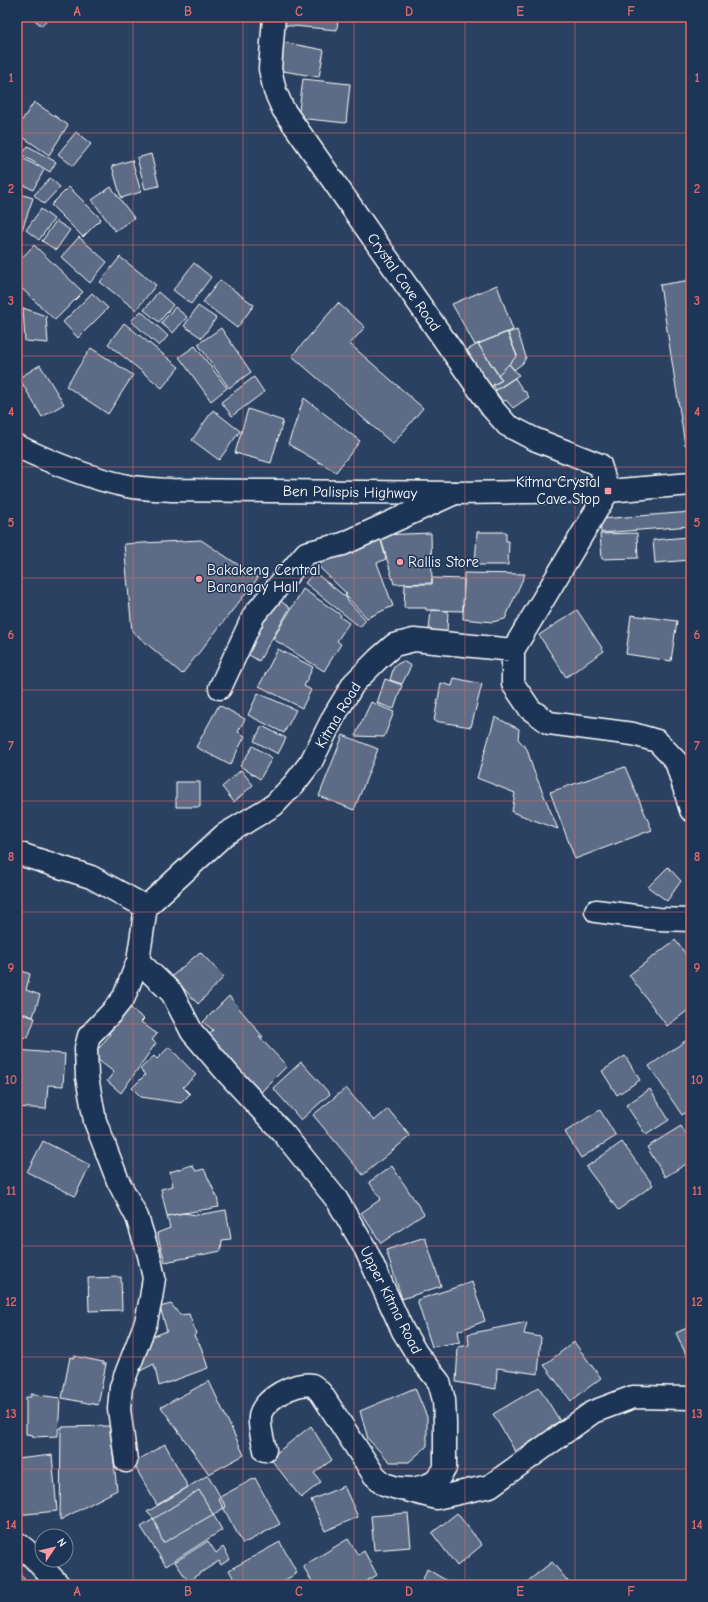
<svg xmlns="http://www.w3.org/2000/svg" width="708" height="1602" viewBox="0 0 708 1602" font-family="'Comic Neue',sans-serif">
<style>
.building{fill:#5b6c86;stroke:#fff}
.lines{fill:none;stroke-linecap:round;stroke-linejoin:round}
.minor-casing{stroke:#fff;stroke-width:25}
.major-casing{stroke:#fff;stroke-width:25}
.minor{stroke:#1d3557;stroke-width:22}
.major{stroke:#1d3557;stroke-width:22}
.grid{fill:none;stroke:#e26868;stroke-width:1;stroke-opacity:0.55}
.poi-dot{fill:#ff9aa2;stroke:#1d3557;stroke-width:1.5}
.labels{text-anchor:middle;stroke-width:3;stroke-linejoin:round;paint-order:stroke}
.street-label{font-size:15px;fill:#fff;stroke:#1d3557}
.poi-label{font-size:15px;fill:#fff;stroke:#1d3557;text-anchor:start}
.neatline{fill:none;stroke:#e26868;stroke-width:1.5}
.grid-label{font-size:13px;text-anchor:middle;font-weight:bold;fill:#e26868}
</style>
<rect width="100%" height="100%" fill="#2a4161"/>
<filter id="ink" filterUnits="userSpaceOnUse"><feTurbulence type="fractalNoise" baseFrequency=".025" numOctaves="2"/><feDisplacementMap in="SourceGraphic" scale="8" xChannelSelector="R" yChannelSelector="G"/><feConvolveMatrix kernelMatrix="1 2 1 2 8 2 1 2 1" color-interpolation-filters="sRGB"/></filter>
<g filter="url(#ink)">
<!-- building -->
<path class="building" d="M31 17H49L42 26Z
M283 17H338L337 30 282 25Z
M282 42 324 50 319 77 277 70Z
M303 79 350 84 346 123 298 118Z
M34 102 68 125 49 155 17 133V128Z
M76 132 91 144 73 166 58 154Z
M28 146 56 162 50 172 22 155Z
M151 154 159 186 145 189 137 158Z
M19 156 44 170 33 190 17 181V159Z
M132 160 141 192 121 198 112 166Z
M50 178 60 187 44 204 34 195Z
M69 187 101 219 83 237 51 205Z
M111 187 134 218 115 231 92 200Z
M17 193 33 198 22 230 17 228Z
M41 209 54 219 39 240 26 230Z
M56 221 70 230 56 250 42 241Z
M79 237 107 262 90 283 61 257Z
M34 245 83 292 55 320 17 284V263Z
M120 257 156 285 136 310 100 282Z
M194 263 211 277 191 304 173 290Z
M220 280 254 305 237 328 203 302Z
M691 280V444L685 445 660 285Z
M497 285 513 330 475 345 452 304Z
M158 292 173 305 159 322 144 310Z
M92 293 108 308 78 338 63 322Z
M338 303 365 327 350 344 423 408 393 444 292 356Z
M198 306 216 318 202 338 184 326Z
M175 307 187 317 173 333 161 323Z
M23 308 46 316 48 343 25 341Z
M141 311 168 336 159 346 131 321Z
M124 323 179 367 162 388 108 344Z
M221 328 251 372 229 388 198 344Z
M517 330 526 357 523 363 514 370 509 364 517 356 508 333Z
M507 332 517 356 498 375 478 344Z
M478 344 502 380 489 388 467 350Z
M195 346 227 388 211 401 179 357Z
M91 348 133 375 108 414 66 386Z
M509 364 519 375 496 390 493 385 502 380 498 375Z
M40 365 64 404 42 417 19 378Z
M254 377 264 392 232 416 221 402Z
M515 378 524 392 525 391 529 397 513 408 506 400 503 402 495 391Z
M304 398 360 441 336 472 288 444Z
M248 409 283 421 271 463 235 453Z
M213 410 240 431 219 460 192 440Z
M691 512V526L601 533 600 519Z
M477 532H506V541H509L508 565H475Z
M431 533 432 583 394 584 380 535Z
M637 533 638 558 602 559 600 534Z
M380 537 386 559 377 563 393 606 367 618 345 595 347 594 317 565Z
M688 537 690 560 655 563 653 540Z
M201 540 258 578 182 674 132 631 124 544Z
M314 572 347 598V600L366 620 360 627 305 583Z
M464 573 525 574 505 619 492 622 463 619Z
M432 578 464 579 463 611 426 610V608H404L405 584H432Z
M303 589 341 615 340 617 349 623 337 641 341 644 324 671 273 639Z
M278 599 290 608 259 661 241 650Z
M431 610 448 611 447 632 429 630Z
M577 610 604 651 566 677 539 635Z
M631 615 677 621 671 661 626 654Z
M278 649 313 667 304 686 311 690 302 708 259 686Z
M403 661 411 666 402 684 390 680 394 666Z
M454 678 482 684 471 727 434 721 441 683 452 686Z
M385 679 402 685 394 709 377 703Z
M258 693 296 710 284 733 248 715Z
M371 702 394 712 384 737 355 736Z
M219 705 245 719 238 732 245 736 230 765 196 747Z
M495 717 519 729 518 739 527 749 533 769 558 829 512 812 515 793 477 778Z
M262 726 286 738 278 754 254 741Z
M343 735 378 749 354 810 319 796Z
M253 746 272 758 260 779 240 766Z
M625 767 652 830 575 859 550 792Z
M241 770 253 785 234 802 222 787Z
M176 782H200V807H176Z
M668 867 681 881 667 901 648 887Z
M675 940 691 961V1008L667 1026 629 975Z
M200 952 224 977 198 1004 172 976Z
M17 969 30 974 26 990 40 995 33 1017 17 1011Z
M229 996 263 1037H259L287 1066 257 1096 203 1042 213 1030 203 1022Z
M127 1005 144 1019 141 1022 157 1034 152 1040 156 1043 121 1093 107 1081 114 1072 94 1057 95 1047 99 1048 101 1046 110 1034 106 1030Z
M17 1012 35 1018 28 1038 17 1036Z
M691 1037V1109L682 1115 649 1066Z
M169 1047 196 1075 183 1087 190 1094 181 1103 141 1097 132 1088 145 1075 140 1069 154 1056 157 1059Z
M17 1050 65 1054 63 1086 48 1085 46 1109 17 1107Z
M625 1056 640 1080 617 1095 602 1071Z
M301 1062 330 1094 301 1120 273 1088Z
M346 1088 374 1121 388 1109 410 1136 363 1175 313 1115Z
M650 1089 669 1120 646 1135 626 1105Z
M600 1110 616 1136 581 1158 565 1132Z
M681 1126 691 1143V1161L665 1177 647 1147Z
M43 1141 90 1165 75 1196 27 1172Z
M622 1142 653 1185 618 1210 586 1167Z
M192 1165 196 1171 204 1169 217 1197 219 1207 167 1216 161 1189 173 1186 170 1172Z
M392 1166 424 1214 381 1243 361 1213 381 1199 369 1182Z
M226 1210 231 1239 222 1240 221 1251 165 1262 157 1233 170 1228 167 1216 183 1213 197 1215Z
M425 1237 441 1286 402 1299 386 1250Z
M121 1277 122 1310 89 1311 88 1278Z
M472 1282 485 1321 458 1331 460 1342 432 1347 417 1300Z
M171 1304 180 1315 189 1314 196 1333 194 1336 201 1347 208 1368 159 1386 154 1364 140 1371 135 1353 149 1338 167 1331 160 1307Z
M527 1322 524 1334 541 1337 538 1374 497 1368 496 1389 456 1382 458 1347 469 1345 468 1334Z
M691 1326V1363H690L676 1333Z
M574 1342 601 1378 571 1401 544 1365Z
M74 1356 103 1362V1364H106L98 1405 62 1398 70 1357 74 1358Z
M209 1381 244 1455 209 1474 161 1407Z
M539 1387 560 1421 548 1428 552 1436 540 1443 537 1438 515 1451 493 1414Z
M415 1388 427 1417V1446L409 1462H390L368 1439 360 1411Z
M31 1394 60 1398 58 1436 33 1437V1435L26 1434V1397H31Z
M110 1426 117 1490 60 1520 61 1427Z
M311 1426 332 1460 314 1473 321 1482 301 1498 270 1458Z
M165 1444 188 1487 157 1505 133 1463Z
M52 1455 57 1511 17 1515V1459Z
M208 1475 226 1507 163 1543 154 1519 147 1512Z
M255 1478 280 1524 243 1544 218 1498Z
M344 1486 358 1517 325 1531 311 1500Z
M199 1490 222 1530 166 1566 141 1527Z
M408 1513 411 1547 374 1550 371 1516Z
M457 1513 482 1545 457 1566 432 1533Z
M348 1539 358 1555 364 1551 377 1575 360 1585H314L303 1566Z
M208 1541 216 1553 223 1547 230 1559 221 1565 219 1561 188 1581 175 1562Z
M280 1542 297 1573 277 1585H237L229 1570Z
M552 1562 571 1585H523Z
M427 1569 454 1585H421Z
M17 1572 31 1585H17Z"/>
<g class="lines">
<defs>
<path id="minor" d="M513 650V684L530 709 549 723 633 734 657 741 676 761 691 810
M220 688 254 615 306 553 343 544 455 493
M17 853 91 877 146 907
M146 907 224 835 274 805 294 784 311 762 334 716 354 683 378 659 394 645 414 640 513 650 608 491 600 465 534 439 507 425 492 408 283 109 275 91 270 69 274 17
M596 911 658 919 691 920
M138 961 172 993 192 1032 229 1075 284 1134 337 1200 365 1248 403 1331 417 1354 439 1382 444 1400 445 1422V1468L440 1476 434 1482 428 1485 413 1489 397 1488 384 1484 374 1475 321 1393C318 1390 315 1386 312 1385 296 1381 261 1400 260 1417 259 1428 263 1440 265 1450
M126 1461 119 1409 121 1387 146 1322 151 1298 154 1278 149 1255 137 1217 118 1181 95 1121 87 1077 86 1048 89 1036 112 1012 124 997 138 961 146 907
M410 1491 436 1498 490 1486 593 1412 633 1397 691 1398
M17 1543 26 1550 59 1585"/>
<path id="major" d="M17 446C52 463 89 478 127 486 141 489 156 489 171 490L455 493 608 491 691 484"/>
</defs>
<!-- minor casing -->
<use href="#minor" class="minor-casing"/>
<!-- major casing -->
<use href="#major" class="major-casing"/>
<!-- minor -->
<use href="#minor" class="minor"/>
<!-- major -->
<use href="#major" class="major"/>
</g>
</g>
<!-- grid -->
<path class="grid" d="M133 17V1585M243 17V1585M354 17V1585M465 17V1585M575 17V1585M17 133H691M17 245H691M17 356H691M17 467H691M17 578H691M17 690H691M17 801H691M17 912H691M17 1024H691M17 1135H691M17 1246H691M17 1357H691M17 1469H691"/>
<!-- markers -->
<g class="poi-dot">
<rect x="604" y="487" width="8" height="8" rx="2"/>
<circle cx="400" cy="562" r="4"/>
<circle cx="199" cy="579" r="4"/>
</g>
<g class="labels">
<!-- street labels -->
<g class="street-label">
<text transform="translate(404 282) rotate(55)" y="5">Crystal Cave Road</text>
<text transform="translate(350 492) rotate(1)" y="5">Ben Palispis Highway</text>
<text transform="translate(338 715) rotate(-59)" y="5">Kitma Road</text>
<text transform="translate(391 1300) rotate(63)" y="5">Upper Kitma Road</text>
</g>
<!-- poi labels -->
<g class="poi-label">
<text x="600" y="487" text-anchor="end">Kitma Crystal<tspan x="600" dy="17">Cave Stop</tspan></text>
<text x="408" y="567">Rallis Store</text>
<text x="207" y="575">Bakakeng Central<tspan x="207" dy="17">Barangay Hall</tspan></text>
</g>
</g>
<!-- margin -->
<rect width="708" height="1602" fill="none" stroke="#1d3557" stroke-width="44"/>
<!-- north arrow -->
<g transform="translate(54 1548) rotate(55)"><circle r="19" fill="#1d3557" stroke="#77869a"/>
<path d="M0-3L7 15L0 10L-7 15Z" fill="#ff9aa2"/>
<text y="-6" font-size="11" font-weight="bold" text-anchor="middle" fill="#ffffff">N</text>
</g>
<rect x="22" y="22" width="664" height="1558" class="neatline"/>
<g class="grid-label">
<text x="77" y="16">A</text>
<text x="188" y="16">B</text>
<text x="299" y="16">C</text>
<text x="409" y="16">D</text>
<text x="520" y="16">E</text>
<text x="631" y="16">F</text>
<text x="11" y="82">1</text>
<text x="697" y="82">1</text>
<text x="11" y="193">2</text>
<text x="697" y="193">2</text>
<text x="11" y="305">3</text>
<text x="697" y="305">3</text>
<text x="11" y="416">4</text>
<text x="697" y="416">4</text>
<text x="11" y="527">5</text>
<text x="697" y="527">5</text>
<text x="11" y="639">6</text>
<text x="697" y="639">6</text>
<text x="11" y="750">7</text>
<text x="697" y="750">7</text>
<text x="11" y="861">8</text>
<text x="697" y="861">8</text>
<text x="11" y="972">9</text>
<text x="697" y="972">9</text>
<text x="11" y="1084">10</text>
<text x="697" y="1084">10</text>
<text x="11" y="1195">11</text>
<text x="697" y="1195">11</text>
<text x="11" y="1306">12</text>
<text x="697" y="1306">12</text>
<text x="11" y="1418">13</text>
<text x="697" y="1418">13</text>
<text x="11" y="1529">14</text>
<text x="697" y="1529">14</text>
<text x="77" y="1596">A</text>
<text x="188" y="1596">B</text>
<text x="299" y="1596">C</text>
<text x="409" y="1596">D</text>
<text x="520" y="1596">E</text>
<text x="631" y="1596">F</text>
</g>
</svg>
